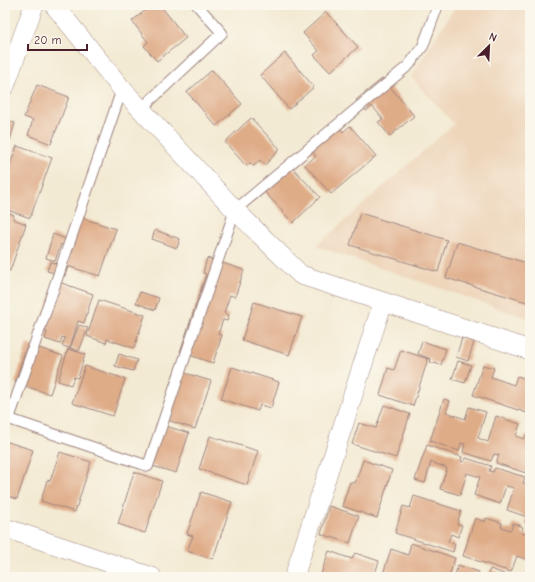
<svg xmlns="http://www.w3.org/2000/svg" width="535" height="582" viewBox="0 0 535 582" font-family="'Comic Neue',sans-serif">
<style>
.built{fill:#eed6bb}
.building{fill:#dfac88}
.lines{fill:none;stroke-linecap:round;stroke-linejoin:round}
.lane-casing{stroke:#9e847f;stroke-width:12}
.street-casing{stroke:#9e847f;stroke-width:20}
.lane{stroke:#fff;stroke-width:10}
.street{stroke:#fff;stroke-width:19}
</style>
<rect width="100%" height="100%" fill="#fbf7ec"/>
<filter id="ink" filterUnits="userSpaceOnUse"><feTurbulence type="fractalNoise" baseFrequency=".025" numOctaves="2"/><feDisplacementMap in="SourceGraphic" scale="8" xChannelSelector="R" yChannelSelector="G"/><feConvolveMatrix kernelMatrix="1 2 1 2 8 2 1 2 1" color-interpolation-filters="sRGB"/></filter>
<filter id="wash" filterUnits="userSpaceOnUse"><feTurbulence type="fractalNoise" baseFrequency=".012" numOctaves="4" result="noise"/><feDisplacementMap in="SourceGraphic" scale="16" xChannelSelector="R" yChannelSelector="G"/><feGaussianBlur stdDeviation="0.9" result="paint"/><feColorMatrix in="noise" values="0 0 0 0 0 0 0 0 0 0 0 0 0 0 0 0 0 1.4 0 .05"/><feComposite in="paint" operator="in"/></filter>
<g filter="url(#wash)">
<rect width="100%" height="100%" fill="#f3ead3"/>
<!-- built -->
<path class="built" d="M456 5H530V319L316 246 454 124 411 77Z"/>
<g id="blocks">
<!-- building -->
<path class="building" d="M152 5H160L186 38 157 61 144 46 148 42 132 21Z
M326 12 358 47 330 72 314 55 319 51 303 33Z
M285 53 314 87 289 109 260 75Z
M212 70 242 104 216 126 187 92Z
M383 78 414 116 390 136 378 122 383 119 372 106 366 111 356 100Z
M37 85 69 97 51 144 28 135 33 120 24 117Z
M251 118 280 149 265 165 260 160 254 166 250 163 246 166 225 142Z
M5 120 15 123 10 140 5 138Z
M334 121 343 132 350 126 376 156 331 194 305 165 316 156 306 145Z
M17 146 52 158 30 218 5 209V203L9 193 5 191V178Z
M288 163 320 197 293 223 261 188Z
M5 211 14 215 13 219 26 224 10 271 5 270Z
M360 213 447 240 438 272 350 245Z
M79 217 116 229 100 276 67 266 70 256 67 254Z
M155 230 180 239 177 248 152 239Z
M53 234 66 239 64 245 61 244 55 261 46 258Z
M457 242 530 264V303L446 278Z
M207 258 244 270 235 297 230 295 224 313 229 315 227 321 223 320 218 334 222 335 213 363 180 352 206 274 203 273Z
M50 262 68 267 65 276 47 271Z
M56 281 93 294 84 323 78 321 70 348 62 346 65 338 62 337 60 344 45 339 47 332 38 329Z
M140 292 159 298 155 310 136 303Z
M99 300 145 315 134 348 107 339 106 343 87 336Z
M254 302 302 317 289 355 242 340Z
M79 325 88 328 79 351 70 348Z
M462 338 474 342 468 361 456 357Z
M422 341 446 349 441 365 430 362 431 359 418 354Z
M27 344 63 356 50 394 15 383Z
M68 349 85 354 78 378 74 377 71 385 58 381Z
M401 350 428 359 413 406 380 395 388 368 394 370Z
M119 354 137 360 133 371 115 366Z
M458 361 471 365 465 383 452 379Z
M483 365 494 368 491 377 514 385 517 376 530 380V414L473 395Z
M85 366 125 379 113 416 72 403Z
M232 367 279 382 271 408 260 405 258 411 221 399Z
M175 370 211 381 195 429 164 419 174 388 169 387Z
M444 399 450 401 446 412 465 419 469 407 486 412 478 438 488 442 496 416 520 424 516 436 524 439 526 435 530 436V466L528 465 526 473 496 463 499 455 494 454 491 461 463 452 465 444 461 443 459 451 430 441Z
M384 405 410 414 396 458 352 444 359 423 376 428Z
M162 425 189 433 176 473 149 465Z
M210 436 258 451 247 485 199 469Z
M5 441 33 450 17 499 5 495Z
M427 445 462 457 461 461 464 462 466 458 491 466 489 471 493 472 495 468 525 477 523 483 530 485V524L525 523 527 517 507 510 514 488 506 486 500 504 474 495 480 477 467 473 460 495 440 489 447 468 431 462 425 483 415 480Z
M60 452 91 462 75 512 41 501 47 480 50 481Z
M363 460 392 470 377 518 342 506 350 482 355 483Z
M134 472 162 481 145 533 118 524Z
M201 492 232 502 213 559 187 551 193 536 187 534Z
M414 496 461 511 457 524 462 525 458 537 451 534 448 542 455 544 453 552 395 533 403 506 410 508Z
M329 506 359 516 350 543 321 534Z
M475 518 485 522 486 518 502 523 501 527 511 530 513 523 523 527 521 533 530 536V561L517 556 511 572 463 556Z
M411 543 455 558 449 577H382L391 549 408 555Z
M329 551 352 559 355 553 379 561 374 577H320Z
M530 563V577H525Z
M458 565 479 572 478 577H454Z
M490 569 504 574 503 577H487Z"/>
</g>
</g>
<g filter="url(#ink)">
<use href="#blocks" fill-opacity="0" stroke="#9e847f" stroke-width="1"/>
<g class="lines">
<defs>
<path id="lane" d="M122 89 9 419 148 466 235 210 409 65 423 46 438 5
M141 109 222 33 197 5"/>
<path id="street" d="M54 5 122 89 235 210 301 275 530 350
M5 86 34 5
M5 528 152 577
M294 577 383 302"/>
</defs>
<!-- lane casing -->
<use href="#lane" class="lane-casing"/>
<!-- street casing -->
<use href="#street" class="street-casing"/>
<!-- lane -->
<use href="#lane" class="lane"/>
<!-- street -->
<use href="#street" class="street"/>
</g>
</g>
<!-- margin -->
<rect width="535" height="582" fill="none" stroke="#fbf7ec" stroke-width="20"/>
<!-- north arrow -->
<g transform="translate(489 46) rotate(24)" stroke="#fbf7ec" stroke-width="3" paint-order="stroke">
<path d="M0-3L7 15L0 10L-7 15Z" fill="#4a1f2b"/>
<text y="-6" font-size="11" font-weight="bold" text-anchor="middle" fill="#4a1f2b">N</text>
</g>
<!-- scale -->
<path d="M28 44v6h59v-6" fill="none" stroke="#4a1f2b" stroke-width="2"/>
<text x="34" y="44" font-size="12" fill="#4a1f2b" stroke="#fbf7ec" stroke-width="3" paint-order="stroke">20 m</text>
</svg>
